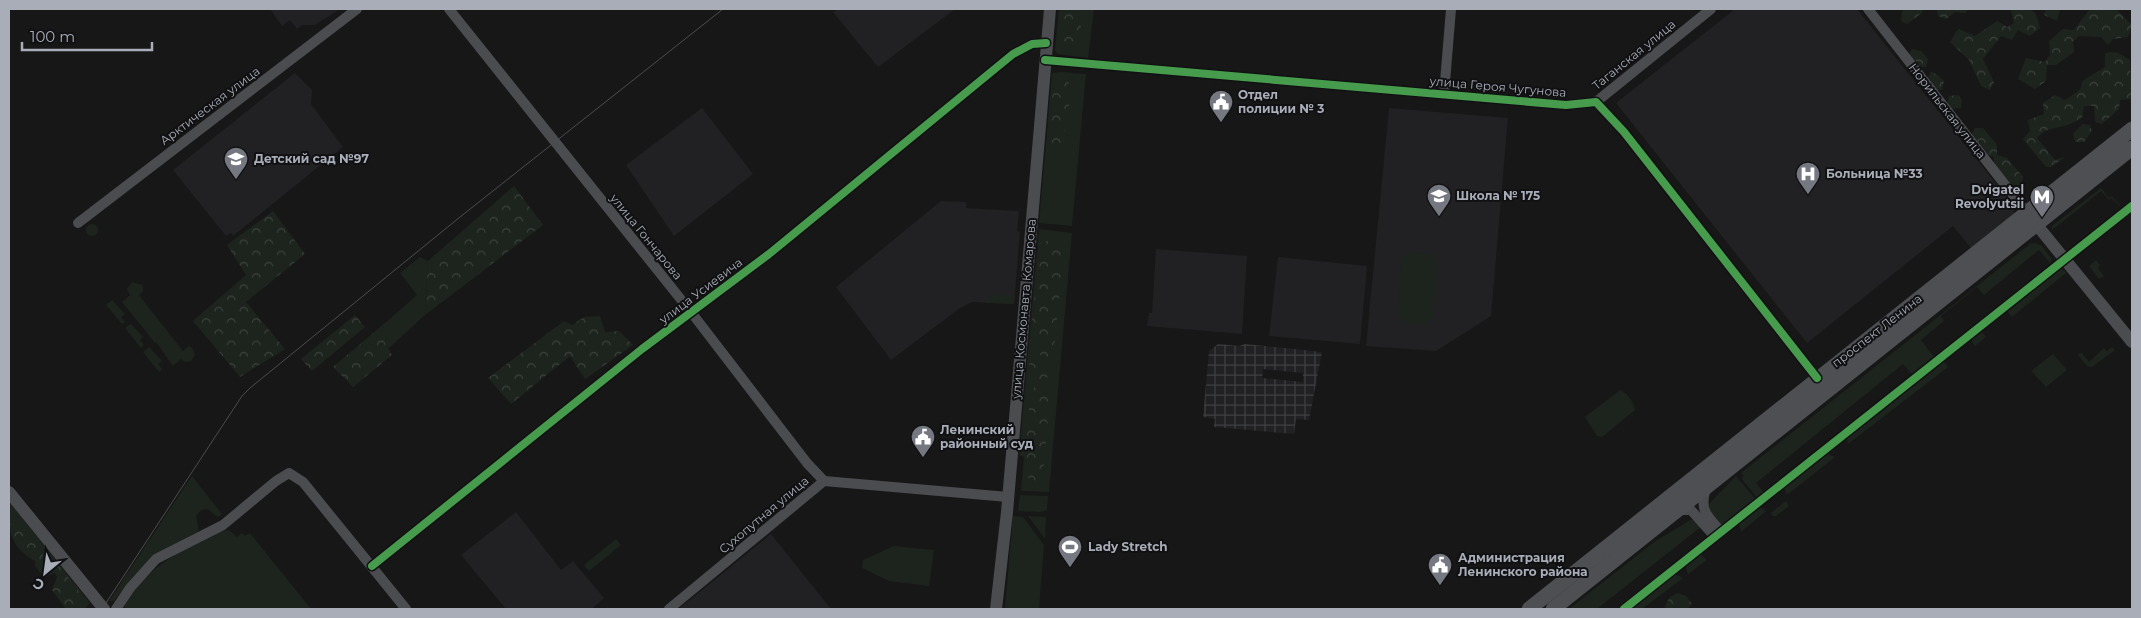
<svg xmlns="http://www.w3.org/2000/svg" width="2141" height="618" viewBox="0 0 2141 618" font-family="Montserrat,sans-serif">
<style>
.built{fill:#212123}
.industrial{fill:url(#industrial-grid);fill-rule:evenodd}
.green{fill:#1d241e}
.forest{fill:url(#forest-crowns)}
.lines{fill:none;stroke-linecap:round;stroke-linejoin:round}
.minor{stroke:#4b4c50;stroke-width:10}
.tertiary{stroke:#4b4c50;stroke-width:12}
.primary{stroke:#4d4f52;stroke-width:15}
.tram{stroke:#4b4c4f;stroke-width:1}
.cycleway-casing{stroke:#111113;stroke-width:11}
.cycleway{stroke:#469c4c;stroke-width:8}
.labels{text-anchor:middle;stroke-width:4;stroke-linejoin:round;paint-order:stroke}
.street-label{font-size:12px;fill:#a8adb8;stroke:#111113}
.poi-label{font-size:12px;font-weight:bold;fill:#a8adb8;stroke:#111113;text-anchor:start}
</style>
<defs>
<pattern id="industrial-grid" width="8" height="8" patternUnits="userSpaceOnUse" patternTransform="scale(1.25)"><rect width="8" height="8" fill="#212123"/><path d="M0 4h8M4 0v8" fill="none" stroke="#3e3f41"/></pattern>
<pattern id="forest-crowns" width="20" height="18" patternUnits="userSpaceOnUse" patternTransform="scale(1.25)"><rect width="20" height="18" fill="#1d241e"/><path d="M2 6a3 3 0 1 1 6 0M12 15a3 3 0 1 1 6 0" fill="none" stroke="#3b413d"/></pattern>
</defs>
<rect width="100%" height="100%" fill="#171717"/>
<!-- built -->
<path class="built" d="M270 9H340L315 25H302L297 29 290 20 282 26Z
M838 9H955L878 67 833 12Z
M1735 9H1857L2013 205 2014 215 1971 248 1953 226 1807 343 1616 103Z
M295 73 312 90 311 104 343 147 233 236 231 233 226 236 173 170Z
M702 108 753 174 674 236 626 165Z
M1389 108 1508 118 1491 316 1436 351 1366 346Z
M941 201 966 202V208L1019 211 1017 231 1020 232 1014 304 972 302 960 308 891 360 836 287Z
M1156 249 1247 256 1242 334 1147 326 1149 313H1152Z
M1278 257 1367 266 1360 344 1269 336Z
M516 512 561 570 573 561 604 598 592 609H506L461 555Z
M771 534 831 609H678L691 599Z"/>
<!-- industrial -->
<path class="industrial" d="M1218 344 1239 346 1245 344 1322 352 1309 420 1296 419 1294 434 1214 427 1215 419 1203 417 1209 351ZM1263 369 1303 373V382L1262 378Z"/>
<!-- green -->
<path class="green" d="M1059 9H1094L1088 58 1057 54 1055 50Z
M1061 72 1086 74 1072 226 1039 223 1052 73Z
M2101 188 2109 198 2112 196 2122 208 2111 198 2109 200 2101 191 2052 230V226Z
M86 230a6 6 0 1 1 12 0a6 6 0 1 1-12 0Z
M1039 229 1072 233 1049 492 1021 491 1024 457 1019 455Z
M2035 243 2041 245 2051 258V264L2039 250 1984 295 1977 287 1941 316 1944 321 1921 340 1934 357 1913 375 1903 364 1756 483 1764 493 1758 499 1741 478 1744 476 1741 473 2030 244Z
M1410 253 1429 254 1437 262 1433 317 1424 325C1414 324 1402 326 1398 315L1401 260Z
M420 257 428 261 425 315 388 349 385 343V323L417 295 400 273Z
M2096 260 2100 265 2098 268 2104 276 2099 279 2089 266Z
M2061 269 2067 272 2012 317 2007 311Z
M132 282 143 285V291L139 295 183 351 189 346 192 348 195 355 191 361 185 362 181 359 173 366 156 342 155 343 122 302 130 295 127 289Z
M993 294H1015L1014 304 985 303Z
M112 300 125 314 121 317 125 322 122 324 106 305Z
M131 324 143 337 140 340 144 345 141 348 125 328Z
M1981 331 1986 337 1975 346 1971 340Z
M149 347 162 361 158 364 162 369 159 372 143 352Z
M2112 347 2115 350 2092 367 2087 366 2078 355 2081 352 2089 362 2104 348 2107 351Z
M2053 354 2067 370 2046 387 2031 371Z
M1943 361 1948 367 1848 444 1847 438Z
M1620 390C1626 392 1635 403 1635 410L1602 437 1597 436 1585 417Z
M1827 454 1835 457 1787 495 1784 488Z
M192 476 222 514 218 517 207 509 200 511 196 516 199 531C156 554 144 563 114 601H109Z
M1736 476 1756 500 1725 524 1720 526 1707 506Z
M1020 495 1048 496 1047 510 1040 512 1018 511Z
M9 501 90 603 85 609 9 513Z
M1786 501 1789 506 1776 516H1773L1771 513Z
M1760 507 1766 511 1741 532 1739 524Z
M1013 516 1023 517 1044 545 1039 609H1005Z
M1028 516 1046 517 1045 539Z
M1692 519 1702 526 1597 609H1569L1654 542Z
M229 530 237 537 242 533 245 536 250 533 311 609H124C125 600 132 593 137 587 161 559 188 548 220 531Z
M616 539 621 545 589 571 584 565Z
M894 546 934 550 929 586 889 581 862 568 863 560Z
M1700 554 1707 560 1688 574 1685 566Z
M1675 574 1683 578 1642 609H1632Z"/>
<!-- forest -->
<path class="forest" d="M1064 9H1081V43L1069 50 1059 45Z
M1905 9H1923L1922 13 1907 24 1901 21 1902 12Z
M1937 9H1969L1965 13 1955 12 1946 19 1938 16Z
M2013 9C2034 9 2035 7 2040 28L2030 36 2018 30 2012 40 2001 36 1983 59 1994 82 1990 90 1981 86 1969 60 1950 42 1958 29 1975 36 1997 21 2007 27 2014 23 2011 10Z
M2045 9H2060L2057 21 2044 15Z
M2090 9H2116L2132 25 2128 37 2113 39 2108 45 2101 37 2079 36 2073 42 2074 52 2056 65H2047L2046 81 2035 89 2018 79 2026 58 2045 62 2050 55 2049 41 2063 29 2074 30Z
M1912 49 1921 51 1928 59 1926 67H1916L1908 57Z
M2117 52 2130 60 2132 99 2120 100 2119 109 2102 124 2095 122 2094 106H2084L2082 118C2077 120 2072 124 2067 125 2052 130 2049 126 2037 138L2055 160 2065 157 2051 167H2046L2023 139 2030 131 2028 120 2044 114 2043 103 2055 95 2065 100 2080 90 2082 81 2105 67V53Z
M1931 72 1938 75 1944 81 1942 90H1935L1926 81Z
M1060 80 1068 82C1079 96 1069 106 1060 116L1068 142 1058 157 1050 156 1047 150C1049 133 1048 90 1060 80Z
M1958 95 1962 100 1961 108 1952 109 1947 103 1949 96Z
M2082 124 2090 125 2092 131 2084 142H2075L2073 134Z
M1975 128H1983L1997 145V155L2007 158 2023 177 2021 186H2011L1994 165V157L1985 154 1971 136Z
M514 186 543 225 425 315 428 261Z
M273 211 305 254 246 302 285 349 240 377 193 321 246 275 227 245Z
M1049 240 1064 244V250L1054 350 1050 358H1044L1039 354 1041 340 1038 336 1030 341 1040 243Z
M355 315 365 327 312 371 301 359Z
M600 316 605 332 619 331 633 345 585 379 570 356 511 404 488 378 564 321 572 325 584 317Z
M385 323V343L392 355 353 387 333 367Z
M1029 361C1039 360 1043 362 1051 370L1047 378 1038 382 1030 377Z
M1038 385 1050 392 1043 475 1039 481 1034 482 1026 476 1025 438 1032 389Z
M9 502 15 510 13 515C25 522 29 532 40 539L43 556 57 563 87 602 84 609H66L52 590 57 577 55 573 44 577 35 566V561C8 545 9 531 9 502Z
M1678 593 1686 596 1692 604 1688 609H1666L1665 606 1670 597Z"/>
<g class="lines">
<!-- minor -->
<path class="minor" d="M449 9 691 312 807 463 824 481
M1868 9 2027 213
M1045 60 1566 105 1596 102 1624 132 1817 378
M1444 94 1451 9
M1596 102 1711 9
M78 223 357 9
M1706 488C1699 511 1707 515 1721 532
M1678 510H1691L1715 537
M372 566 642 349 769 254 1013 54 1032 44 1046 43
M116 609 130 588 156 559 223 525 276 481 289 473 303 482 406 609
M669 609 824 481 1008 497
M1624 609 2132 206"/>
<!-- tertiary -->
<path class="tertiary" d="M2036 224 2132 342
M9 492 104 609
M996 609 1007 512 1050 9"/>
<!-- primary -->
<path class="primary" d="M1529 609 2132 129
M1553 609 2132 148"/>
<!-- tram -->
<path class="tram" d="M102 609 242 396 250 388 460 217 723 9"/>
<defs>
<path id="cycleway" d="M1045 60 1566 105 1596 102 1624 132 1817 378
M372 566 642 349 769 254 1013 54 1032 44 1046 43
M1624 609 2132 206"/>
</defs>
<!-- cycleway casing -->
<use href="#cycleway" class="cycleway-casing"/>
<!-- cycleway -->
<use href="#cycleway" class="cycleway"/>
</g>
<!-- icons -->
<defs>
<symbol id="civic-pin" viewBox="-11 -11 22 30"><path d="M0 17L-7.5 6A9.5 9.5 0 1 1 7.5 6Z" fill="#757880" stroke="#111113"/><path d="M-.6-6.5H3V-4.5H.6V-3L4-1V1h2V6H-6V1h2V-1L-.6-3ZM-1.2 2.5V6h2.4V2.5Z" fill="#fff"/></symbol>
<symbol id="school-pin" viewBox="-11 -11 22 30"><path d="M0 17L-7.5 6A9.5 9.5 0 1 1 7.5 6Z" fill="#757880" stroke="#111113"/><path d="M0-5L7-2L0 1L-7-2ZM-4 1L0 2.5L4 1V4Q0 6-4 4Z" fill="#fff"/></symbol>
<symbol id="hospital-pin" viewBox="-11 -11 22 30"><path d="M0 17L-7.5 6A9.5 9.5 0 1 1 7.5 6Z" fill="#757880" stroke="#111113"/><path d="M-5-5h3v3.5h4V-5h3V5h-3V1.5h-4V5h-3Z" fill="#fff"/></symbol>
<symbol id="metro-pin" viewBox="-11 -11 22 30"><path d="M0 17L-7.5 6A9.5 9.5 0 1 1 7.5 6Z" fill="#757880" stroke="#111113"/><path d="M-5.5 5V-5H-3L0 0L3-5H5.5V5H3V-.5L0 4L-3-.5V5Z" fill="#fff"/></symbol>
<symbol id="stadium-pin" viewBox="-11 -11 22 30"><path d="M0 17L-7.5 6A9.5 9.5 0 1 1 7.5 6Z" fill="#757880" stroke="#111113"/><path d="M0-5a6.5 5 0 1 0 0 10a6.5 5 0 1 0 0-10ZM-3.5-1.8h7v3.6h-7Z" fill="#fff"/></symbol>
</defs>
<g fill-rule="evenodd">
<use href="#civic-pin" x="1207" y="88" width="28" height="38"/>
<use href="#school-pin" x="222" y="145" width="28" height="38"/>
<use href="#hospital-pin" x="1794" y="160" width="28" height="38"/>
<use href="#school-pin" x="1425" y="182" width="28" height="38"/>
<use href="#metro-pin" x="2028" y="183" width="28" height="38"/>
<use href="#civic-pin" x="909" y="423" width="28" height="38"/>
<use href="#stadium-pin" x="1056" y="533" width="28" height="38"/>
<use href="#civic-pin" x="1426" y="551" width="28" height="38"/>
</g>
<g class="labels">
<!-- street labels -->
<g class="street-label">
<text transform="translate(1634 55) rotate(-39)" y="4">Таганская улица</text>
<text transform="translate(1498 87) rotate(5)" y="4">улица Героя Чугунова</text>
<text transform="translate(210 106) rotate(-37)" y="4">Арктическая улица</text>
<text transform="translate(1947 111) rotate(52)" y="4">Норильская улица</text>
<text transform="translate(646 237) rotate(51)" y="4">улица Гончарова</text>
<text transform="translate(701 291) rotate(-37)" y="4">улица Усиевича</text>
<text transform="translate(1024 309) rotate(-85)" y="4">улица Космонавта Комарова</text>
<text transform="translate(1877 331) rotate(-38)" y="4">проспект Ленина</text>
<text transform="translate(764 515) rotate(-40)" y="4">Сухопутная улица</text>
</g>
<!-- poi labels -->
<g class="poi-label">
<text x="1238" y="99">Отдел<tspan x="1238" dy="14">полиции № 3</tspan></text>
<text x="254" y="163">Детский сад №97</text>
<text x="1826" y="178">Больница №33</text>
<text x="2024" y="194" text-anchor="end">Dvigatel<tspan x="2024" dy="14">Revolyutsii</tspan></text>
<text x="1456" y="200">Школа № 175</text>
<text x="940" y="434">Ленинский<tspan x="940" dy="14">районный суд</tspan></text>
<text x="1088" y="551">Lady Stretch</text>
<text x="1458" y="562">Администрация<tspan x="1458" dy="14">Ленинского района</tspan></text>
</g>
</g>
<!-- border -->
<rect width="2141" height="618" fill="none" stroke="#a8adb8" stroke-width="20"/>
<!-- north arrow -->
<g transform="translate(45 573) rotate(209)" stroke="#111113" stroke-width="4" paint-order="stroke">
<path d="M0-4L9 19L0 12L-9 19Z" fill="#a8adb8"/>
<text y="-8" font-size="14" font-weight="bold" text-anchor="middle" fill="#a8adb8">С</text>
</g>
<!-- scale -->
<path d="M22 42v8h130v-8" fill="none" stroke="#a8adb8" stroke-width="2.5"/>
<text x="30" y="42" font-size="15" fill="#a8adb8" stroke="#111113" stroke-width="4" paint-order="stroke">100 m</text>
</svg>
